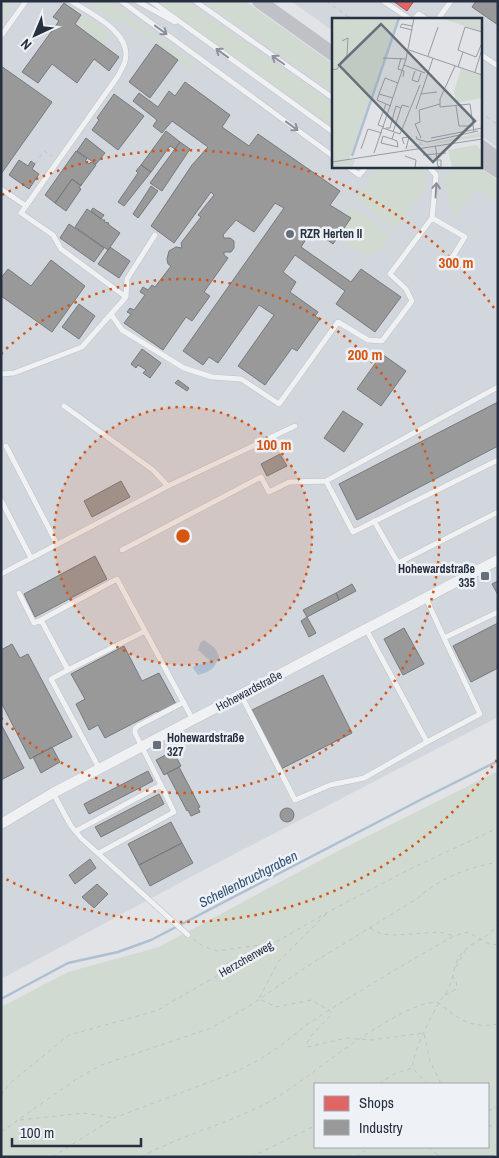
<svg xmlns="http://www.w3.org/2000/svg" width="499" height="1158" viewBox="0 0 499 1158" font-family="'Archivo Narrow',sans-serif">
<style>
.built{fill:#d2d6dd}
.green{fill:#d1dad1;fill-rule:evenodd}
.water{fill:#adc0d3}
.shops{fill:#e06666;stroke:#a8565b}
.industry{fill:#999;stroke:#767a7e}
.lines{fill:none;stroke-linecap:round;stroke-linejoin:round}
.stream{stroke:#adc0d3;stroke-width:2.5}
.service-casing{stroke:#bfc1c4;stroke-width:6}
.minor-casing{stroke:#bfc1c4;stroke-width:11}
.path{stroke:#bfc1c6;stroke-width:1;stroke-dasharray:4 4;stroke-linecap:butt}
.service{stroke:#f0f1f3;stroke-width:5}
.minor{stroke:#f0f1f3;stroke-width:10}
.secondary{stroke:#bfc1c6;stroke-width:14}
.oneway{stroke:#8b909a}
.ring{fill:none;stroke:#d55511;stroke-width:2.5;stroke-dasharray:2.5 5}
.poi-dot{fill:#676f7a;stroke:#eef1f6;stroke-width:2}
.labels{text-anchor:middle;stroke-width:5;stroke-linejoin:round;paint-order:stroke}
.poi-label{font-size:12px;font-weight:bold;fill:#263040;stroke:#eef1f6;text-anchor:start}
.street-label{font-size:12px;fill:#263040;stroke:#eef1f6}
.water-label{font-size:14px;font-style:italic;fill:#2e5076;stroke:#eef1f6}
.inset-river{fill:none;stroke:#adc0d3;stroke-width:2.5}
.inset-road{fill:none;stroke:#969ba4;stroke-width:1}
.view{fill:#676f7a;fill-opacity:0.15;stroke:#676f7a;stroke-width:2.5}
.inset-edge{fill:none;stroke:#263040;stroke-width:2.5}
.centre{fill:#d55511;stroke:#eef1f6;stroke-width:2.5}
.ring-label{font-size:15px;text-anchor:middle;font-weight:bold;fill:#d55511;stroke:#eef1f6;stroke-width:5;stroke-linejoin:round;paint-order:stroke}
</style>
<rect width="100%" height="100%" fill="#e1e3e6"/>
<!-- built -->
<path class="built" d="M1 1H244L333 64V166H478L498 181V717L200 872 1 979Z
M291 1H498V148L480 135V19H333V31Z"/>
<!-- green -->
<path class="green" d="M1 1C7 1 9 3 11 9L1 23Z
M84 1H109L195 63 191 70 152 38 149 40 119 19 115 23Z
M156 1 187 2 333 104V126Z
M203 1H245L333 64V91Z
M84 15 111 34 103 45 76 25Z
M380 166H421L427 178 426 187 396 229 356 199Z
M454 166H477L498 181V203L476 188 455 217 456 221 454 222 444 179Z
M351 205 390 234C384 243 376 259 363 254L339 236 351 218 345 213Z
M498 771V1157H1V1007L68 972 159 947 336 852ZM315 1084H488V1147H315Z"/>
<!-- water -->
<path class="water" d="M204 640 215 648 219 656C216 668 210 672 198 675L193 668 194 666 210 661 198 650 200 643Z"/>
<!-- shops -->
<path class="shops" d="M393 1H414L407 11Z"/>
<!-- industry -->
<path class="industry" d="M476 1H498V25L472 7Z
M64 3 81 15 75 24 119 57 109 71 94 59 77 83 52 64 38 83 22 72 59 21 53 17Z
M156 44 178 60 150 98 129 82Z
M1 66 52 102 1 174Z
M185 82 230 115 222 127 249 146 258 134 340 191 330 205 351 218 333 244 316 232 311 239 308 236 301 247 351 282 361 269 401 297 375 332 336 304 345 291 295 255 283 272 296 282 290 292 318 312 315 316 320 319 297 351 292 348 265 385 238 366 274 315 259 305 218 363 209 357 203 365 183 351 284 208 275 203 254 232 236 220 223 235 224 238H230L234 241V248L231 252H224V255L228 258 204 292 210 296 192 321 186 317 163 350 124 323 131 314 127 312 130 308 134 310 145 295 140 292 143 287 148 290 152 285 155 287 171 266 168 264 167 259 169 251 176 247 182 248 181 243 201 217 198 215 214 195 211 192 174 243 151 226 192 165 208 147 172 121 162 133 153 126 157 120 133 101 139 93 158 107 169 91 175 96Z
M114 94 144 116 118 150 92 130 99 120 97 118Z
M166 131 180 142 175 149 170 146 151 172 141 165Z
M86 138 105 153 96 164 77 151Z
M180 142 190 149 162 191 150 183Z
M76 151 87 159 85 161 89 164 91 162 96 165 82 184 80 185 72 179 55 203 45 195Z
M19 160 28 166 31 161 35 164 32 169 39 174 29 189 9 175Z
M141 165 151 172 124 206 118 202 138 173 136 171Z
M72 179 80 185 82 184 79 188 81 189 66 211 55 203Z
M151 186 158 191 138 218 133 214Z
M93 208 104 215 101 219 91 211Z
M87 209 103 220H105L104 222 109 223 108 224 120 233 108 250 75 227Z
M69 224 104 248 94 262 60 238Z
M110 247 130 261 119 278 98 264Z
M51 260 85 286 52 332 1 296V278L8 269 31 286Z
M79 304 95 316 79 339 62 327Z
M142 349 161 363 150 378 143 373 146 370 138 365 136 368 131 364Z
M382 354 406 371 381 406 357 389Z
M178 380 189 388 187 391 175 383Z
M498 402V446L357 520 339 484Z
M343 411 363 424 344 452 324 438Z
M280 454 287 466 267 476 261 464Z
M121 481 130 497 92 517 84 501Z
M95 556 107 579 35 617 24 594Z
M498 581V595L492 584Z
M352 584 356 591 339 600 336 593Z
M336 593 339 600 307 617 303 610Z
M307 617 316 633 309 637 301 621Z
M498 623V668L471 682 453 646Z
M404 628 424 664 403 675 384 639Z
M12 644 20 658 28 654 72 737 30 759 1 702V650Z
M124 646 142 681 159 673 176 704 158 713 157 711 105 738 98 725 89 730 76 704 85 699 71 674Z
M323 675 352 733 281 769 252 710Z
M1 724 24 768 1 780Z
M52 747 60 762 41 773 33 757Z
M173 751 181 766 164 775 156 760Z
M179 767 200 807 198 808 200 812 191 816 188 810 187 811 167 773Z
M148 771 153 781 89 814 84 804Z
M159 794 164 804 101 837 95 827Z
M280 815a7 7 0 1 1 14 0a7 7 0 1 1-14 0Z
M171 822 182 843 139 865 128 844Z
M182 843 193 863 150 886 139 865Z
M90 859 96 868 75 884 69 875Z
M97 884 108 894 94 908 82 897Z"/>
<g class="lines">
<!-- stream -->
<path class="stream" d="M1 999 68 963 118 952 151 940 422 799 498 761"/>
<defs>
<path id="service" d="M121 1 333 156
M137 1 175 22
M151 1 333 132
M195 1 333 98
M383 1 410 19
M414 19 419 14 426 19
M438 19 451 1
M1 36 26 1
M480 54 498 66
M347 166 359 175 367 166
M1 189 26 206 21 213 53 235 61 249 126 297 82 347 14 373 1 374
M26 206 118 76C120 71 124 66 125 61 133 33 91 14 71 1
M432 218 465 237 448 264
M126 297 127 279 155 235
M111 314 122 330 184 368 212 377 241 379 279 404 338 322 368 340 382 341 412 301 406 289 390 274 432 218 436 175 428 166
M64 406 153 470 168 486
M6 446 57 544
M326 481 353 532 498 460
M1 500 31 558
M374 521 398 563 498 512
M122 550 261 477 269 492 289 482 326 481 498 387
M1 574 168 486 295 426
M19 593 34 623 41 620 68 670 51 679 99 768
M426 598 444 638 498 612
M41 620 117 579 145 631 68 670
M366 629 427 742 480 714 444 638
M145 631 193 720
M241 695 295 800 330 785 364 778 427 742
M53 793 71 826 81 838 188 935
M76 831 161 785 135 733V729L138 726 184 702
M99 853 174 812 161 785
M495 1157 498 1156"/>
<path id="minor" d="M1 824 53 793 498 560"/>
</defs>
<!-- service casing -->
<use href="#service" class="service-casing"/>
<!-- minor casing -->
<use href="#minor" class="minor-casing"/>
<!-- path -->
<path class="path" d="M326 1 351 19
M480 112 498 125
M35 164 44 151 52 156
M326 914 278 962 259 999 276 1007 311 1000 329 1010 332 1014 312 1035 306 1044 308 1047 346 1038 371 1040 424 1033 430 1061 441 1084
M370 928 381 934 396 935 439 932 454 936
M193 939 203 946 217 951 273 943
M456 967 465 951
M445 995 455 990 457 987 456 981 453 977V971
M379 1084 396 1073 413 1068
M428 1084C424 1080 415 1073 413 1067 411 1057 432 1013 439 1003 442 998 446 993 449 987 455 975 453 962 463 952 474 940 490 938 498 923
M1 1095 10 1083 69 1035 156 1011 328 912 408 870 498 828
M488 1111 498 1107
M20 1120 84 1113 114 1118
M488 1126H498
M1 1132 75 1080 99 1066 211 1028 251 1005 306 967 418 898C439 878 470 867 498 862
M428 1147 440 1157
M52 1157 114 1118 231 1074 255 1062 279 1047 305 1026 329 1010 403 965 454 936 468 932 489 944 498 945
M141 1157C178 1137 219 1126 257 1108 287 1094 314 1070 342 1051 360 1038 419 997 439 1003 459 1019 470 1029 498 1024
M251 1157 315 1126
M356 1157 370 1147"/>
<!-- service -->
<use href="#service" class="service"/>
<!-- minor -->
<use href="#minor" class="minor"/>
<!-- secondary -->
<path class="secondary" d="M259 1 333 54
M480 146 498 159
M480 159 498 171"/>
</g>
<!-- one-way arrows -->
<defs><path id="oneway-shaft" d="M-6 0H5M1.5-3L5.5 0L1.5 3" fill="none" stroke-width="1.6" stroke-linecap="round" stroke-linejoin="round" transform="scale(1.25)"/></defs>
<g class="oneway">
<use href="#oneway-shaft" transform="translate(161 30) rotate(36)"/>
<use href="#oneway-shaft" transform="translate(222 53) rotate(-144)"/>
<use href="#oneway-shaft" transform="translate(278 60) rotate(-145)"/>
<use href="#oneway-shaft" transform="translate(292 126) rotate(36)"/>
<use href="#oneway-shaft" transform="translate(436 190) rotate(-86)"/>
</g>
<!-- distance rings -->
<circle cx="183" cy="536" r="129" fill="#d55511" fill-opacity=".12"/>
<g class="ring">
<circle cx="183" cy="536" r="129"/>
<path d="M1 354A257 257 0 1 1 1 718"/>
<path d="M497 760A386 386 0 0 1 2 877M2 195A386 386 0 0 1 497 312"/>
</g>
<!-- markers -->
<g class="poi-dot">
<circle cx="290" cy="234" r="5"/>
<rect x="480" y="571" width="10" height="10" rx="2.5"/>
<rect x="152" y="740" width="10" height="10" rx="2.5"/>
</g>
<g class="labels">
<!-- poi labels -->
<g class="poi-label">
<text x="300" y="238">RZR Herten II</text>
<text x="475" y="573" text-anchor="end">Hohewardstraße<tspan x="475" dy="14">335</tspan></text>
<text x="167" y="742">Hohewardstraße<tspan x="167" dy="14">327</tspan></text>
</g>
<!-- street labels -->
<g class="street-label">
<text transform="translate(249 691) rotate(-28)" y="4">Hohewardstraße</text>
<text transform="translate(246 959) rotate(-30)" y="4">Herzchenweg</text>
</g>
<!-- water labels -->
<g class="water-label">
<text transform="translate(248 879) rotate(-27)" y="5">Schellenbruchgraben</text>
</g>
</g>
<!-- overview -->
<g transform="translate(332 18)">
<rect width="150" height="150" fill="#e1e3e6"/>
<path d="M0 0H66L17 142H23L20 150H0ZM108 0H150V14L133 8ZM129 51 150 57V80L124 85 122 73ZM150 114V119L74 130 73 129 87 126V122L92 127ZM144 127 150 133V150L120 149 116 132Z" fill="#d1dad1"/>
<path class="inset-river" d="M20 138 67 0"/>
<path class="inset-road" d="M80 12 68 9 70 6 80 8M77 32 150 57M131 34 144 39 150 25M96 38 106 9M51 40 74 41M69 40 66 51 72 53 71 59M72 47 93 55M123 48 108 81V89L138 86 142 114M126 49 131 34 126 32 133 9 150 14M0 52 5 51 15 37 16 20 10 23M83 53 80 62 86 64 89 55M143 54 150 31M47 76 53 60 66 65M89 76 105 74M54 86 45 82 47 76 61 80M124 88 127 108H141M84 91 101 40M52 109 46 107 54 86 59 88M51 110 68 116 88 67M54 110H58L64 88 69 90M61 114 70 87 77 89M84 118 85 121 95 124 146 113M89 120 83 106 88 104 87 92 108 86M99 120 150 110M60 121 65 123 66 129 49 125 51 118 60 121 62 115M72 126 70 120 77 119 74 131M103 128 104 131 105 142 106 149 109 148V142H105M29 131 36 111 50 115M42 135 74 41 82 0M91 137 114 135M73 138 84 142 83 150M0 144 150 121"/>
<path class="view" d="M49 6 143 103 101 144 7 47Z"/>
<rect width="150" height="150" class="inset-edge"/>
</g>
<circle cx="183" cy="536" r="8" class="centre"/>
<g class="ring-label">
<text x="456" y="268">300 m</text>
<text x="365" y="360">200 m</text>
<text x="274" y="450">100 m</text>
</g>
<!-- border -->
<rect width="499" height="1158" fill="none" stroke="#263040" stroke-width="5"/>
<!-- legend -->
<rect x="314" y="1083" width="175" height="65" fill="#eef1f6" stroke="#9ea4ad"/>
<rect x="324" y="1096" width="25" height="15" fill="#e06666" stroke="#9ea4ad"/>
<text x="359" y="1108" font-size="15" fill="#263040">Shops</text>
<rect x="324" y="1120" width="25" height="15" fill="#999999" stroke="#9ea4ad"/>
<text x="359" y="1133" font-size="15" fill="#263040">Industry</text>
<!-- north arrow -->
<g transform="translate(35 35) rotate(224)" stroke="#eef1f6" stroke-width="4" paint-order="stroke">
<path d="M0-4L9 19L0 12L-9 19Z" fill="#263040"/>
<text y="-8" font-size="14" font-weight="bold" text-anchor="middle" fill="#263040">N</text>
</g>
<!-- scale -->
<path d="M12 1138v8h129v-8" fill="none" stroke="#263040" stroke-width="2.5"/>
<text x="20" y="1138" font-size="15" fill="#263040" stroke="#eef1f6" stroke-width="4" paint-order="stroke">100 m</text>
</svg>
